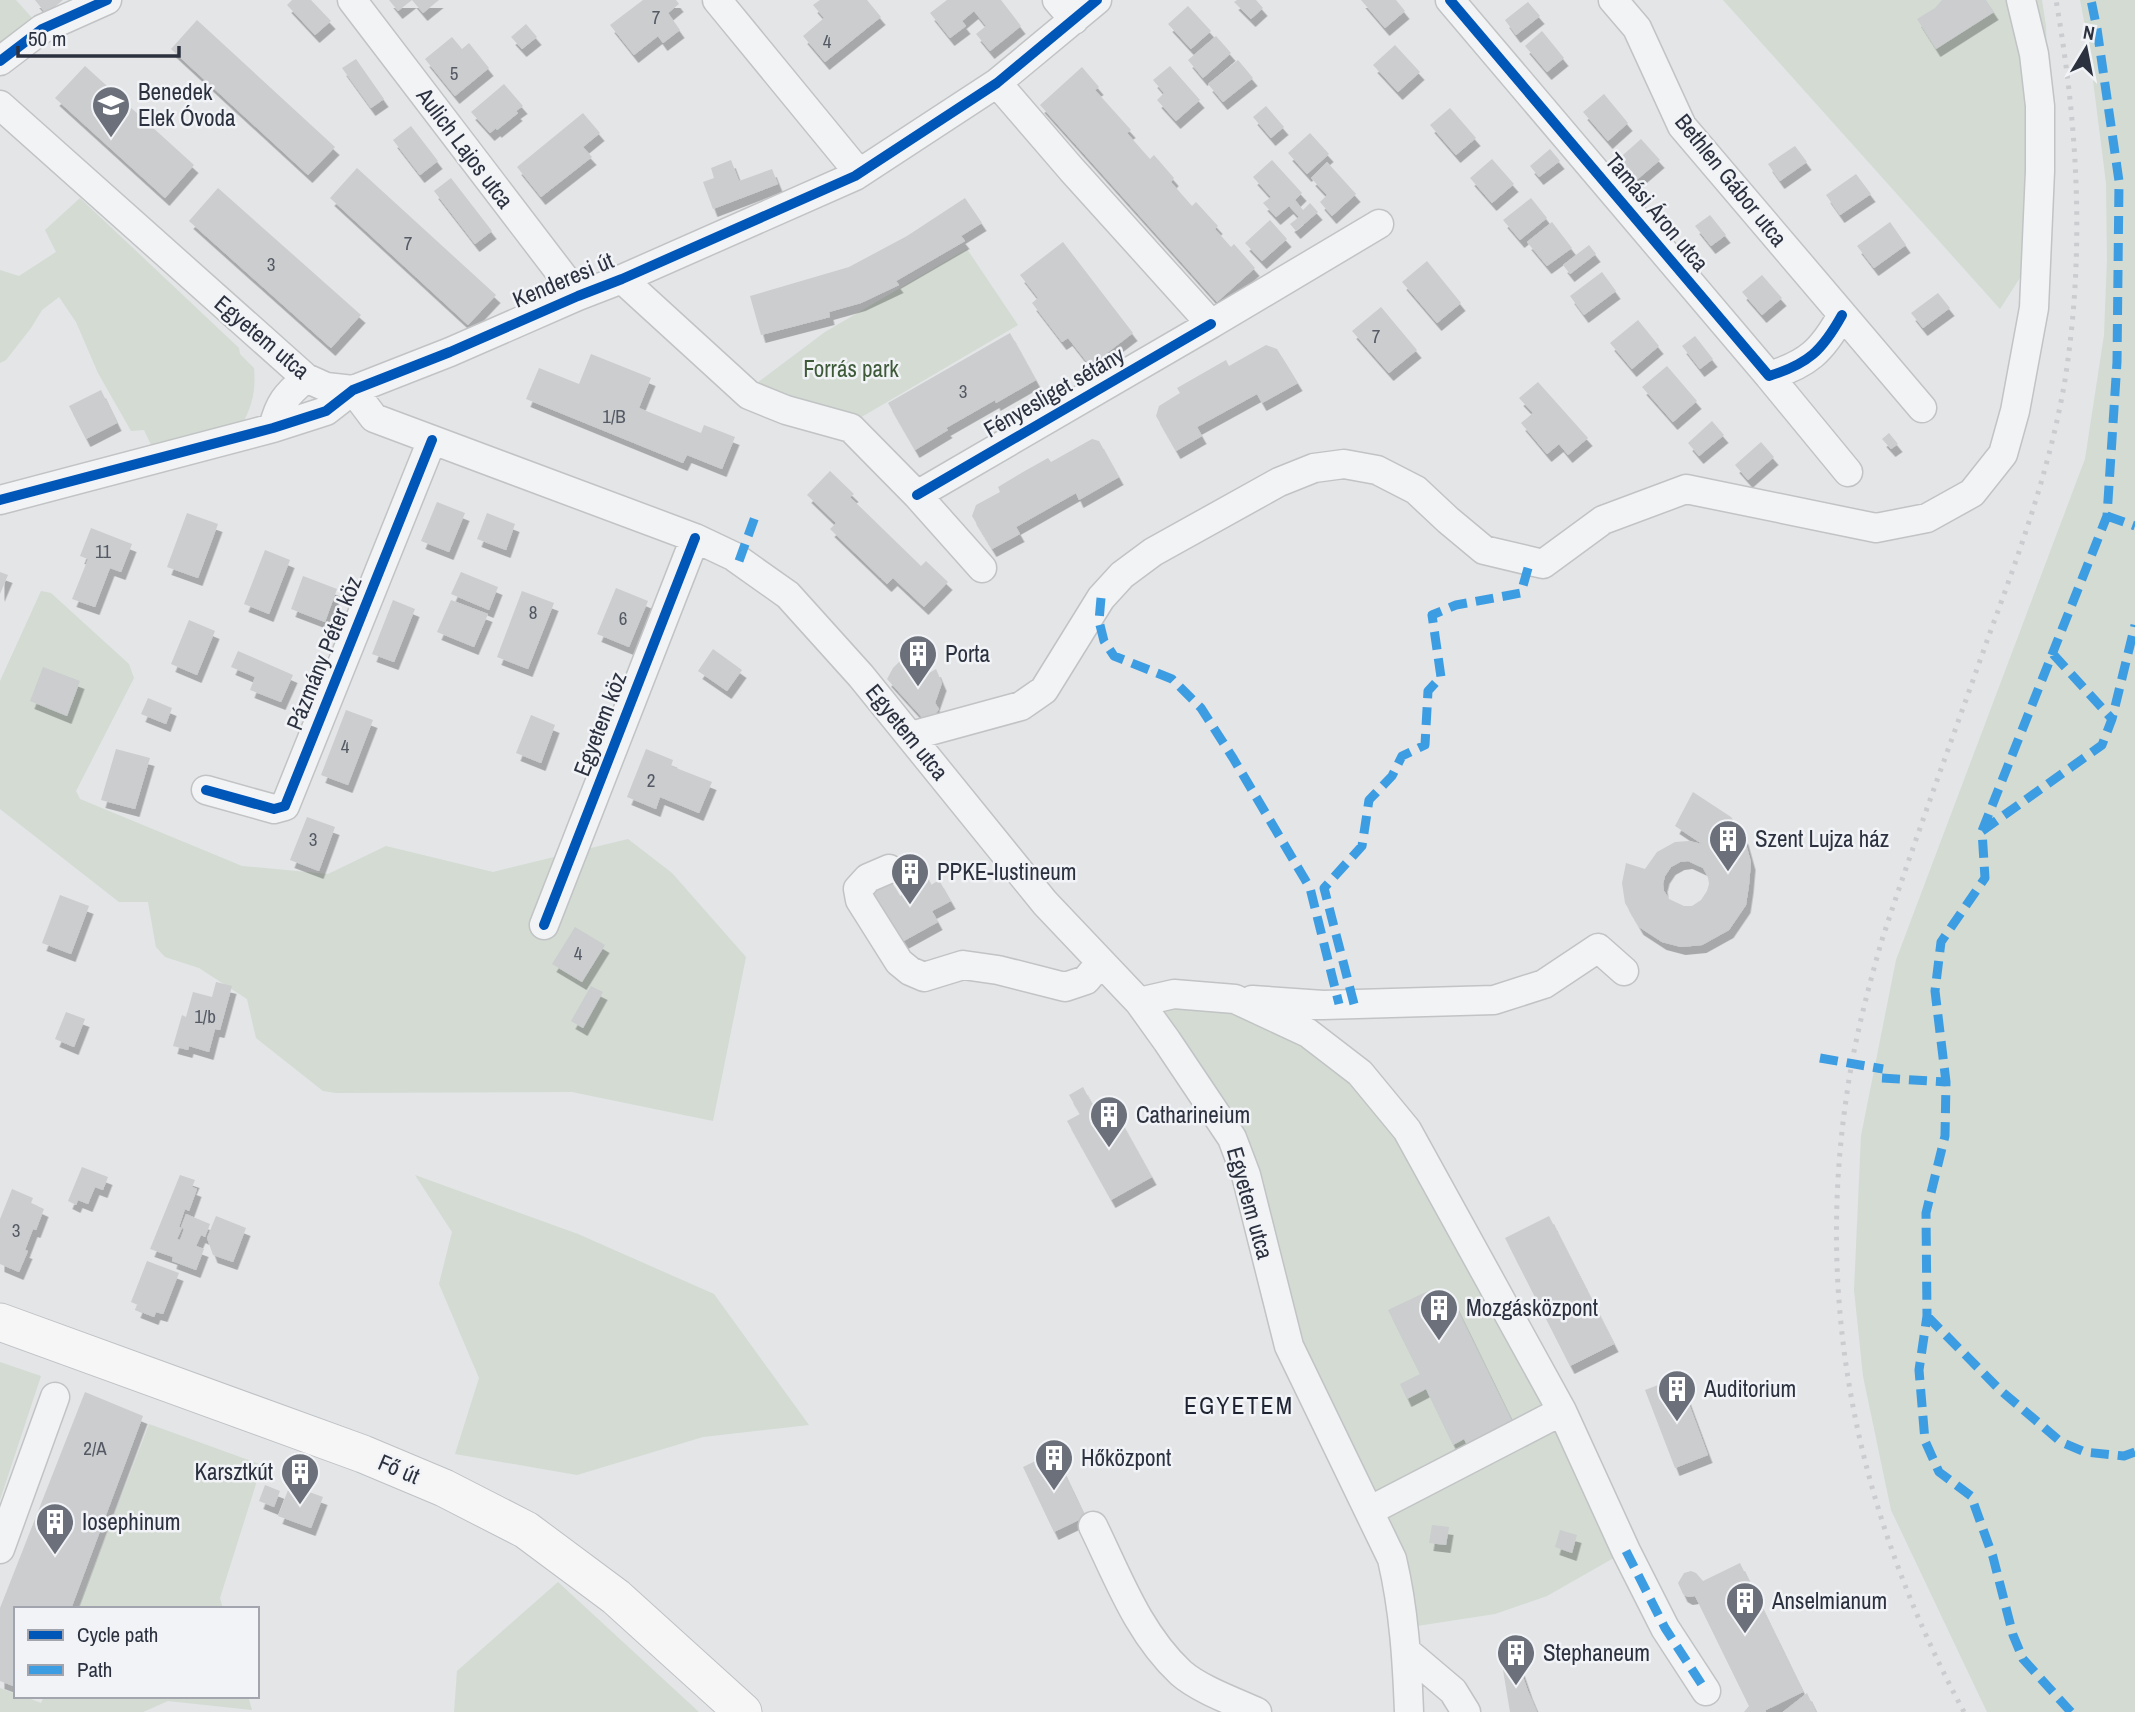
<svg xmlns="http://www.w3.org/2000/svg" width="2135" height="1712" viewBox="0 0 2135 1712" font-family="'Archivo Narrow',sans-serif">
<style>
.green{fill:#d3dbd3}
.building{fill:#cbcdcf;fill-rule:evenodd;filter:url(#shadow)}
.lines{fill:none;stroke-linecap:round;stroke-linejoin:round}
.minor-casing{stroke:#c1c3c5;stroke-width:31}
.major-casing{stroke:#bfc2c5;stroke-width:39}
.minor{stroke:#f2f3f4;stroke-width:28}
.major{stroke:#f6f6f6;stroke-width:37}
.rail{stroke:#cbcccf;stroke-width:5;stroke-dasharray:3.5 7;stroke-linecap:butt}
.quiet{stroke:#3d9de3;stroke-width:9;stroke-dasharray:18 9;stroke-linecap:butt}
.cycleway-casing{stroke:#f1f3f6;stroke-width:15}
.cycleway{stroke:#0057b8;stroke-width:10}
.labels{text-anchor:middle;stroke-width:5;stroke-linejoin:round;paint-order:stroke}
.number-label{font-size:19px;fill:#545964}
.poi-label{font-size:23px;fill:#2b313f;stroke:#f1f3f6;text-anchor:start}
.street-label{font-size:23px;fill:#2b313f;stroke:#f1f3f6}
.park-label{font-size:23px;fill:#3e5a39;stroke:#f1f3f6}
.neighbourhood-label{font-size:24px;letter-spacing:2px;fill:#1d2330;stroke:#f1f3f6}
</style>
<defs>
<filter id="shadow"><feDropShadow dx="4.5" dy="8" stdDeviation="0" flood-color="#0004"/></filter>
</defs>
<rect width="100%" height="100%" fill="#e3e5e7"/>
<!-- green -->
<path class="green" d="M0 0H16L42 29 0 55Z
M1723 0H2042L2046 26 2049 143 2032 259 2000 309Z
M2080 0H2135V1712H1987L1891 1510 1863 1376 1854 1290 1861 1136 1896 960 2085 459 2104 335 2107 260 2106 183 2088 41Z
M80 198 239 348 240 354 254 368C256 393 252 405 241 427L154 451 144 430 131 431 98 373 76 322 59 297 42 310 31 328 6 360 0 363V270L19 276 56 252 45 230Z
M967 249 1018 325 853 422 753 386 825 332Z
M41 591 51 593 129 664 134 678 76 791 80 799 242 866 328 874 386 846 493 872 628 839 672 873 746 957 713 1121 572 1092 336 1093 323 1091 256 1038 247 999 199 968 165 957 156 947 148 902H119L0 809V681Z
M1235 999 1360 1073 1626 1551 1547 1596 1495 1614 1404 1628 1399 1590 1289 1346 1246 1175 1139 1002Z
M415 1175 578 1234 714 1294 809 1425 703 1437 577 1475 455 1454 479 1378 439 1284 452 1232Z
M0 1362 41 1376 0 1500Z
M149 1424 262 1465 220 1598 223 1609H78Z
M558 1582 687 1701 699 1712H454L457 1671Z
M0 1688 16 1694V1696H23L41 1703 44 1696H248L252 1710 168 1701 143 1712H0Z"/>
<!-- building -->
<path class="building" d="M35 0H63L46 14Z
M292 0H311L331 21 315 35 287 5Z
M389 0H412L398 11Z
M412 0H439L423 13Z
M643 0H676L679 4 668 13 680 30 663 43 658 36 634 55 610 25Z
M820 0H867L881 17 825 62 803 36 824 18 813 5Z
M947 0H1001L1021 26 990 51 976 34 986 26 974 11 962 21 966 26 950 38 930 13Z
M1237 0H1256L1263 8 1251 19 1234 2Z
M1361 0H1396L1405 11 1385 28Z
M1942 0H1986L1994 12 1936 49 1917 19 1935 8Z
M1528 2 1540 16 1516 35 1505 20Z
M1188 6 1211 31 1191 49 1168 24Z
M197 20 335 147 308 175 171 49Z
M526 24 537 37 522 49 511 37Z
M1542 31 1564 58 1547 72 1525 46Z
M1216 36 1231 53 1203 78 1188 60Z
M452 37 462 49 469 43 489 68 455 96 425 59Z
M1395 45 1420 72 1398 92 1373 65Z
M356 59 384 99 371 108 342 68Z
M1238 60 1253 78 1223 102 1208 84Z
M85 66 194 165 165 198 55 98Z
M1170 66 1200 100 1176 121 1157 100 1164 93 1153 80Z
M1082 67 1099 87 1095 90 1131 130 1127 133 1150 159 1154 155 1174 178 1171 182 1192 206 1196 202 1218 226 1215 229 1231 247 1234 244 1255 268 1217 302 1040 105Z
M504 84 523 106 516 111 518 113 497 130 496 128 490 133 471 112Z
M1604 94 1628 123 1608 141 1583 112Z
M1266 106 1284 127 1271 138 1253 117Z
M1450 108 1476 138 1456 155 1430 125Z
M583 113 600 133 583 147 592 157 541 197 517 167Z
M411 126 438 161 420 175 393 140Z
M1310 133 1329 154 1307 174 1288 153Z
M1641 139 1660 160 1632 184 1614 163Z
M1795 146 1807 162 1780 181 1768 164Z
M1550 149 1560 161 1539 177 1530 166Z
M1492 159 1514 184 1492 203 1470 178Z
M731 160 739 181 772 169 778 184 713 209 703 182 714 178 711 168Z
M1272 160 1302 193 1295 200 1303 210 1310 203 1318 212 1296 231 1290 224 1299 217 1289 206 1276 217 1263 203 1271 197 1253 177Z
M1327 162 1356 194 1332 216 1320 202 1327 195 1311 178Z
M357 168 496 295 468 325 330 198Z
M1856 174 1871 194 1840 215 1826 195Z
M451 178 492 231 475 244 434 191Z
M218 188 361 315 331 348 189 221Z
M965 198 982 223 961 236 965 241 896 281 899 285 861 303 829 312 830 317 761 335 750 296 849 267 907 236Z
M1531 198 1547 218 1520 240 1503 220Z
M1710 215 1726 235 1711 246 1695 226Z
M1270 220 1287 239 1262 261 1245 243Z
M1552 222 1572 248 1547 266 1527 242Z
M1890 222 1906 245 1874 268 1857 246Z
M1063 242 1133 333 1090 366 1068 338 1062 342 1032 303 1038 298 1020 275Z
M1589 245 1596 254 1570 274 1563 265Z
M1427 261 1461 303 1437 323 1402 282Z
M1602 272 1616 291 1584 315 1570 296Z
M1762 275 1782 298 1762 315 1742 292Z
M1938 293 1950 308 1923 328 1911 313Z
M1381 307 1417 350 1389 373 1352 331Z
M1638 320 1659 346 1632 369 1610 343Z
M1010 333 1036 380 996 403 995 400 946 428 948 430 915 450 888 403Z
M1695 336 1713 359 1700 369 1682 346Z
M1266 345 1277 349 1298 383 1262 403 1257 394 1197 427 1202 436 1176 451 1156 416 1159 406 1180 393 1177 388 1226 360 1229 366Z
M591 354 651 378 639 408 701 433 704 425 735 437 722 469 687 455 683 463 526 399 539 368 579 384Z
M1667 366 1697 401 1673 422 1642 387Z
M1538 382 1588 438 1568 455 1559 444 1547 454 1521 423 1533 413 1519 398Z
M101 390 117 423 86 439 69 406Z
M1712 421 1724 435 1699 456 1688 443Z
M1889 433 1898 444 1891 449 1882 439Z
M1092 439 1099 441 1119 477 1079 500 1076 493 1016 527 1020 534 992 549 972 516 976 505 1000 492 998 487 1023 472 1048 458 1051 462Z
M1761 442 1774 457 1748 480 1735 465Z
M830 471 854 494 850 497 921 566 926 561 948 582 924 607 893 578 887 584 830 529 836 523 807 495Z
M437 502 465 513 449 552 421 541Z
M187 513 218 524 198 578 167 567Z
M487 513 515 524 506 550 477 539Z
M91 528 132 544 121 572 110 568 95 607 72 599 88 559 80 556Z
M265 550 290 560 269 614 244 604Z
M0 572 8 575 0 594Z
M461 572 498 587 489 610 451 594Z
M303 576 337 589 325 622 291 609Z
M616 588 648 601 629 647 597 634Z
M522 591 554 603 528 669 497 657Z
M393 600 415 609 394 662 372 654Z
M451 600 488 614 474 647 437 632Z
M189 620 215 631 197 675 171 664Z
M713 649 742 670 727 691 698 671Z
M238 651 293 675 281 702 250 690 255 677 231 667Z
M917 657 921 660 924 671 929 673 936 669 942 683 935 703 939 709 928 724 887 679 893 668 901 660Z
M43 667 80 681 67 716 30 701Z
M148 698 172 708 166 724 141 714Z
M346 710 373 720 348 785 321 775Z
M531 715 555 725 541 763 516 753Z
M116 749 150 758 135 809 101 800Z
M646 749 673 760 671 766 712 782 699 813 660 797 656 809 627 797Z
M1693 792 1731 817 1744 837 1751 862 1749 885 1746 905 1729 930 1702 945 1681 947 1662 942 1639 927 1625 903 1622 883 1626 863 1645 869 1657 852 1675 842 1689 841 1702 844 1675 826ZM1688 861 1703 868 1708 877 1709 884 1707 891 1701 900 1692 906H1684L1669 899 1664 891 1663 884 1665 876 1671 867 1680 862Z
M307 817 335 827 319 871 290 860Z
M923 870 931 885 939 880 951 901 932 911 938 922 900 943 870 891 890 879 900 896 909 891 903 882Z
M60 895 89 906 71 954 42 943Z
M575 927 605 945 582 982 552 964Z
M216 982 232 986 220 1030 215 1029 209 1052 189 1046 188 1050 173 1046 182 1015 186 1017 193 992 212 997Z
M591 986 603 992 583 1028 571 1021Z
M66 1012 85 1019 74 1047 55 1039Z
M1083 1087 1093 1106 1108 1098 1152 1177 1111 1200 1067 1121 1080 1114 1069 1095Z
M82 1167 108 1177 103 1190 95 1187 88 1204 78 1200 76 1205 68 1201Z
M180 1175 195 1180 192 1187 197 1189 189 1211 185 1209 179 1227 182 1228 177 1239 180 1240 184 1229 181 1227 186 1214 210 1224 205 1237 201 1235 196 1246 204 1249 196 1270 172 1261 173 1257 150 1249Z
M12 1189 33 1198 31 1203 44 1209 36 1230 33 1229 25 1250 28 1251 19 1272 0 1264V1219Z
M216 1216 246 1228 233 1262 213 1255 207 1238Z
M1549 1216 1614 1344 1570 1366 1505 1238Z
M147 1261 179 1273 163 1314 156 1312 154 1317 136 1310 138 1305 131 1302Z
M1430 1290 1435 1301 1450 1294 1515 1427 1469 1449 1464 1439 1453 1445 1426 1389 1407 1399 1400 1384 1420 1374 1388 1310Z
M1679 1377 1708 1455 1675 1468 1645 1390Z
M85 1392 143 1416 71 1609H16V1687L0 1681V1608Z
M1054 1452 1085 1517 1054 1532 1023 1467Z
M265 1485 280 1491 274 1507 259 1501Z
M290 1485 323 1497 311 1528 278 1516Z
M1432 1525 1449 1527 1446 1545 1429 1543Z
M1560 1530 1577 1535 1572 1553 1555 1547Z
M1740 1563 1803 1692 1766 1710V1712H1744L1749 1706 1695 1596 1688 1597 1683 1594 1678 1583 1684 1573 1691 1571 1696 1573 1703 1581Z
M1518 1662 1528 1691 1537 1712H1510L1502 1664Z
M1807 1693 1816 1712H1783Z"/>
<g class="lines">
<defs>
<path id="minor" d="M352 0 578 296
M717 0 859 173
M1057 0 1074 20
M1450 0 1769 376C1808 364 1822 351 1842 315
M1613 0 1637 28 1682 126 1922 408
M0 61 42 29 107 0
M997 83 1072 170 1211 324 1379 224
M0 105 306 378 326 387 353 390 374 418 695 538 733 556 788 595 861 676 1045 903 1139 1002 1167 1041 1232 1138 1246 1175 1289 1346 1392 1559C1404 1610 1407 1660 1409 1712
M622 279 749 395 786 410 851 428 917 495 982 568
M1769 376 1848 472
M273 428C279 403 286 395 306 378
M917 495 1211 324
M0 500 273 428 326 411 353 390 450 352 578 296 622 279 855 176 997 83 1097 0
M911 736 1021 706 1044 690 1101 598 1122 575 1153 552 1279 482 1314 468 1344 464 1377 470 1416 490 1448 520 1484 550 1543 564 1603 520 1686 489 1876 528 1927 518 1972 493 2003 454 2015 411 2034 308 2040 171V106L2034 54 2021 0
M206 790 274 809 285 806 432 440
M889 869 868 878 858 889 860 900 899 962 910 971 924 977 963 965 998 970 1065 987 1086 980 1101 962
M544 925 695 538
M1252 1000 1323 1005 1494 1000 1544 984 1598 948 1624 971
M1139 1002 1174 994 1235 999 1308 1033 1360 1073 1407 1130 1562 1411 1626 1551 1665 1628 1706 1691
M1369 1511 1562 1411
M1093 1526C1118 1577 1138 1633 1181 1673 1199 1689 1235 1702 1257 1712
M0 1549 55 1397
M1407 1652 1453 1691 1466 1712"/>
<path id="major" d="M0 1322 363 1454 444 1488 526 1530 616 1597 743 1712"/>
</defs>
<!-- minor casing -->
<use href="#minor" class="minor-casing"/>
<!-- major casing -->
<use href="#major" class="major-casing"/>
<!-- minor -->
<use href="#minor" class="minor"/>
<!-- major -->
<use href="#major" class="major"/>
<!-- rail -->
<path class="rail" d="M1964 1712C1860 1519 1814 1312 1847 1093 1854 1042 1867 993 1881 943 1914 841 1952 740 1988 638 2019 554 2050 469 2065 380 2085 252 2078 127 2056 0"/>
<!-- quiet -->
<path class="quiet" d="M2107 516 2135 526
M739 561 756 514
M1101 598 1099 621 1104 641 1114 656 1172 679 1201 708 1233 758 1310 888 1339 1004
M2053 654 2112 719
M1982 831 2102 745 2112 719 2135 625
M1354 1004 1324 888 1362 846 1369 800 1392 776 1402 756 1425 745 1428 691 1441 677 1432 615 1456 605 1521 593 1530 561
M1820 1058 1883 1069
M1882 1078 1946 1082
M1927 1316 1999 1389 2061 1442 2085 1452 2124 1456 2135 1452
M1626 1551 1665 1628 1706 1691
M2071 1712 2023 1659 2013 1635 1993 1557 1971 1496 1939 1472 1925 1441 1919 1370 1927 1316 1926 1213 1945 1136 1946 1082 1935 991 1941 942 1985 878 1982 831 2107 516 2117 362 2119 181 2097 29 2091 0"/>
<defs>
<path id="cycleway" d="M1450 0 1769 376C1808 364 1822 351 1842 315
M0 61 42 29 107 0
M917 495 1211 324
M0 500 273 428 326 411 353 390 450 352 578 296 622 279 855 176 997 83 1097 0
M206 790 274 809 285 806 432 440
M544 925 695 538"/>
</defs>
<!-- cycleway casing -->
<use href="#cycleway" class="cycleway-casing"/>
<!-- cycleway -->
<use href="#cycleway" class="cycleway"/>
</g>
<!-- icons -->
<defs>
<symbol id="school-pin" viewBox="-11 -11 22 30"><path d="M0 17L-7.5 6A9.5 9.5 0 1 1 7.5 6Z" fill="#6b707a" stroke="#f1f3f6"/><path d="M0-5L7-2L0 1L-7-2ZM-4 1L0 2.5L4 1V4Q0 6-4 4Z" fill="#fff"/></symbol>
<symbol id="building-pin" viewBox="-11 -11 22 30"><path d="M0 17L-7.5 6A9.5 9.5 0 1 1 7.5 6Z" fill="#6b707a" stroke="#f1f3f6"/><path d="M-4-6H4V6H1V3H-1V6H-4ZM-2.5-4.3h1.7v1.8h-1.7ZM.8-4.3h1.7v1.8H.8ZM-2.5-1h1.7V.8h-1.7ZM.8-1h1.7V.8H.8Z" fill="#fff"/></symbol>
</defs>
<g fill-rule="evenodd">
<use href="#school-pin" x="89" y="83" width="44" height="60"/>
<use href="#building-pin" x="896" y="632" width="44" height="60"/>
<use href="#building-pin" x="1706" y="817" width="44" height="60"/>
<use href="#building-pin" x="888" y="850" width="44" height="60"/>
<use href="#building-pin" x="1087" y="1093" width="44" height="60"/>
<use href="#building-pin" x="1417" y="1286" width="44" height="60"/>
<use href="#building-pin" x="1655" y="1367" width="44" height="60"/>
<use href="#building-pin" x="1032" y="1436" width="44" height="60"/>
<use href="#building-pin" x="278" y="1450" width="44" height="60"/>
<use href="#building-pin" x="33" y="1500" width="44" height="60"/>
<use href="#building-pin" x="1723" y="1579" width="44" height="60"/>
<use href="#building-pin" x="1494" y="1631" width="44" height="60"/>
</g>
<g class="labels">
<!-- number labels -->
<g class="number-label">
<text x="656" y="24">7</text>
<text x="827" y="48">4</text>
<text x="454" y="80">5</text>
<text x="408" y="250">7</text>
<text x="271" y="271">3</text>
<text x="1376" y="343">7</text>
<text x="963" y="398">3</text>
<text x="614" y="423">1/B</text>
<text x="103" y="558">11</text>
<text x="533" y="619">8</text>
<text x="623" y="625">6</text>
<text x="345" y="753">4</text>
<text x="651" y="787">2</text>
<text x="313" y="846">3</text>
<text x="578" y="960">4</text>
<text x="205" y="1023">1/b</text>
<text x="16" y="1237">3</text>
<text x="95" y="1455">2/A</text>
</g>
<!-- poi labels -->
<g class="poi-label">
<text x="138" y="100">Benedek<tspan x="138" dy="26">Elek Óvoda</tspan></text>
<text x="945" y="662">Porta</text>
<text x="1755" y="847">Szent Lujza ház</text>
<text x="937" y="880">PPKE-Iustineum</text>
<text x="1136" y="1123">Catharineium</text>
<text x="1466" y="1316">Mozgásközpont</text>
<text x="1704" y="1397">Auditorium</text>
<text x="1081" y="1466">Hőközpont</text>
<text x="273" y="1480" text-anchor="end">Karsztkút</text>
<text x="82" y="1530">Iosephinum</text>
<text x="1772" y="1609">Anselmianum</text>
<text x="1543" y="1661">Stephaneum</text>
</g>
<!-- street labels -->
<g class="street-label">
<text transform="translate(465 148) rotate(53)" y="8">Aulich Lajos utca</text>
<text transform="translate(1731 180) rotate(51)" y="8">Bethlen Gábor utca</text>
<text transform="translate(1657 212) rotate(50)" y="8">Tamási Áron utca</text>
<text transform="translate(563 280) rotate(-23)" y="8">Kenderesi út</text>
<text transform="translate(262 337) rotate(40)" y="8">Egyetem utca</text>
<text transform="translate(1054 392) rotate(-30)" y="8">Fényesliget sétány</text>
<text transform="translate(324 653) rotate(-68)" y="8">Pázmány Péter köz</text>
<text transform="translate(600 724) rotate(-69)" y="8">Egyetem köz</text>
<text transform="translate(907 732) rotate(51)" y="8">Egyetem utca</text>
<text transform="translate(1250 1203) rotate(74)" y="8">Egyetem utca</text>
<text transform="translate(399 1469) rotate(23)" y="8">Fő út</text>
</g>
<!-- park labels -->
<g class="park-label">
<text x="851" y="377">Forrás park</text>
</g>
<!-- neighbourhood labels -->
<g class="neighbourhood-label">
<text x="1239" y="1414">EGYETEM</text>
</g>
</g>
<!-- legend -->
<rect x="14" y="1607" width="245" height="91" fill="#f1f3f6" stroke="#a2a5ad" stroke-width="2"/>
<rect x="28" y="1630" width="35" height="10" fill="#0057b8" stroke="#a2a5ad" stroke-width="2"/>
<text x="77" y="1642" font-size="21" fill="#2b313f">Cycle path</text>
<rect x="28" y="1665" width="35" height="10" fill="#3d9de3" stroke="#a2a5ad" stroke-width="2"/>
<text x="77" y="1677" font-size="21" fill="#2b313f">Path</text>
<!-- north arrow -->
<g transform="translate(2086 49) rotate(10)" stroke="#f1f3f6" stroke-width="5" paint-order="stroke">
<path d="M0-5L12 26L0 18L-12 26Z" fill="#2b313f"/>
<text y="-10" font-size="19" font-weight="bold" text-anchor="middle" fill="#2b313f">N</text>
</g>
<!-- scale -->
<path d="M18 46v10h161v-10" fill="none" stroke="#2b313f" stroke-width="3.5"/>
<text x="28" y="46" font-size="21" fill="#2b313f" stroke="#f1f3f6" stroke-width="5" paint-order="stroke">50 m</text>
</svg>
